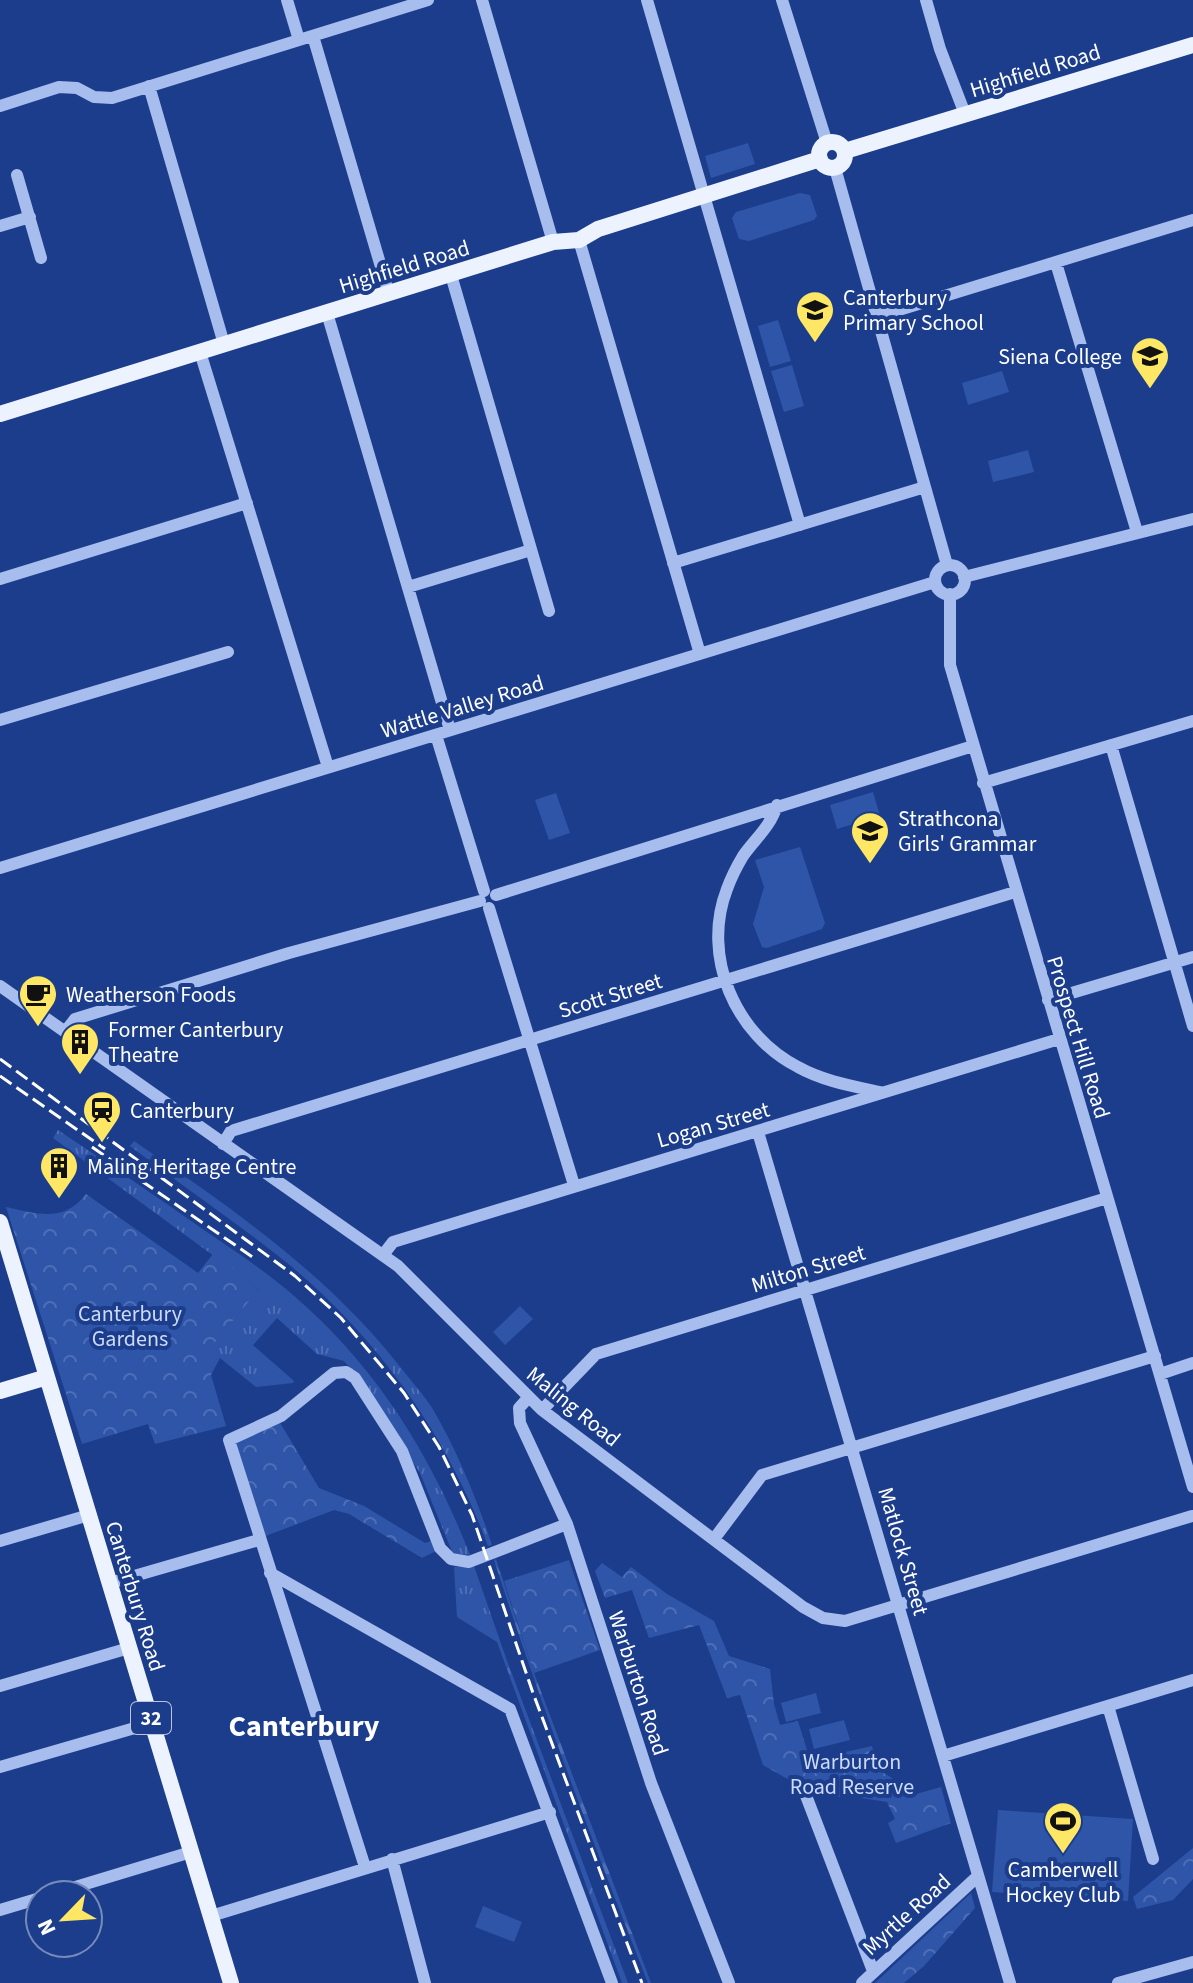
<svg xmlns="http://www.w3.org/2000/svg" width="1193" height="1983" viewBox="0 0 1193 1983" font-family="'Source Sans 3',sans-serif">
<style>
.grass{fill:url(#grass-tufts)}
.forest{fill:url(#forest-firs)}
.park{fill:url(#park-crowns)}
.pitch{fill:#2f55a9}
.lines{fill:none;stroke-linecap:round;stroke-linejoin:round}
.minor{stroke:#a7bded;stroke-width:12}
.major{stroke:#edf2ff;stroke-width:16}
.rail{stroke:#fff;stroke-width:3;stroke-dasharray:14 6;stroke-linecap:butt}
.labels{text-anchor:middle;stroke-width:8;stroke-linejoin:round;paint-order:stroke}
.shield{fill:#1b3d8c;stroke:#bbc5dc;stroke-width:2}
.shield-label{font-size:20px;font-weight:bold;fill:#fff}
.street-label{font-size:22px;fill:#fff;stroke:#1b3d8c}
.poi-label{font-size:22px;fill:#fff;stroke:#1b3d8c;text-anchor:start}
.park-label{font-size:22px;fill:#cddbf9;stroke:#1b3d8c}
.district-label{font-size:30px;font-weight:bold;fill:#fff;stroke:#1b3d8c}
</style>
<defs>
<pattern id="grass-tufts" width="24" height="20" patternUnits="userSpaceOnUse" patternTransform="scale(2)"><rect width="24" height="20" fill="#2f55a9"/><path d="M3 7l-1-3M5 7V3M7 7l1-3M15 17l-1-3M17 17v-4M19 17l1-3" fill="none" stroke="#4e6eb6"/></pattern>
<pattern id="forest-firs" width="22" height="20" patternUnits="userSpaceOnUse" patternTransform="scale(2)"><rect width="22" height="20" fill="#2f55a9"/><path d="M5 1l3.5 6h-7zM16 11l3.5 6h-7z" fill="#4e6eb6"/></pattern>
<pattern id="park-crowns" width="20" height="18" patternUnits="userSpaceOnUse" patternTransform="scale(2)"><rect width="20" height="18" fill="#2f55a9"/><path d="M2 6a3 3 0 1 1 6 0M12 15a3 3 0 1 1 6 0" fill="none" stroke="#4e6eb6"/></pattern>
</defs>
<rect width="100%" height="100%" fill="#1b3d8c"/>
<!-- grass -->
<path class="grass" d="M58 1130C107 1163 156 1196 204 1230 235 1251 265 1271 293 1295 376 1366 431 1455 470 1555L453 1554 420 1473 355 1373 344 1361 317 1354 277 1318 253 1345 294 1381 293 1383 256 1387 220 1358 210 1347 259 1289 53 1138Z
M134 1141C230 1207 329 1275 401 1368 411 1381 422 1393 431 1406 457 1450 476 1497 492 1545L488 1546C448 1437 380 1341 291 1266 239 1224 183 1187 130 1146Z
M474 1566 506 1658 628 1983H622L497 1642 457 1617 454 1567Z"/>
<!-- forest -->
<path class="forest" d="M496 1559 534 1673 651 1983H648C593 1843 540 1703 494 1560Z"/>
<!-- park -->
<path class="park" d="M86 1194 198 1273 213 1254 259 1289 211 1347 220 1358 211 1375 226 1426 155 1444 148 1424 82 1444 6 1207C38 1214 64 1223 86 1194Z
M279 1421 319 1488 364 1506 425 1543 431 1541 436 1551 422 1558 349 1514 334 1510 263 1537 235 1443Z
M569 1560 600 1650 534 1673 504 1581Z
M602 1563 622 1577 631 1567 667 1594 714 1621 729 1656 770 1669 774 1704 780 1725 798 1721 810 1760 872 1746 878 1769 916 1794 941 1787 951 1823 896 1843 888 1823 895 1819 887 1802 855 1797H819L763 1765 740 1695 727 1698 699 1625 649 1638 632 1590 605 1598 595 1571Z
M1193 1848V1879L1173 1900 1137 1909 1133 1897Z
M971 1893 975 1908 924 1966 904 1983H875Z"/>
<!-- pitch -->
<path class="pitch" d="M748 143 755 164 711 178 705 156Z
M800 193 810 195 817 216 814 220 749 241 739 239 732 218 736 212Z
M778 320 791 361 770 367 758 326Z
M792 365 804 406 784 412 771 371Z
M1002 371 1009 392 968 405 962 383Z
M1028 450 1034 472 993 482 988 461Z
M873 792 880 816 837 829 830 805Z
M556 793 570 833 549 840 535 800Z
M800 847 825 923 822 929 767 948 762 947 753 924 764 887 755 860Z
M520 1306 533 1319 505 1345 493 1332Z
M816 1693 821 1713 786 1722 781 1703Z
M844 1720 850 1740 814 1749 809 1729Z
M998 1810 1133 1819 1128 1901 992 1892Z
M483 1906 522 1922 514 1942 475 1927Z"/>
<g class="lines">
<!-- minor -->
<path class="minor" d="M287 0 299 40
M482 0 553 242
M647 0 800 525
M782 0 827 143
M926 0 940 49 965 114
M313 36 389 294
M149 86 224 344
M0 106 59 87 77 88 94 97 112 98 428 0
M835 168 947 565
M17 175 41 258
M0 226 30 217
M579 240 700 654
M1056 263 1137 532
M451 275 549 611
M327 313 450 730
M876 317 1193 220
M200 352 328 767
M673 563 925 487
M935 580a15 15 0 1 1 30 0a15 15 0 1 1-30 0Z
M964 577 1193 519
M0 579 247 503
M408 587 531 550
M950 594V665L1193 1487
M0 720 228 652
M436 735 484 891
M1111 745 1193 1026
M983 783 1193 721
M777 805C771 826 755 839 743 856 737 866 731 878 727 889 701 956 735 1035 798 1067 823 1081 852 1086 880 1092
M0 868 935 582
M496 895 973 746
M489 908 574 1185
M0 986 398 1266 542 1410 803 1607 823 1618 845 1621 1192 1516
M1048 1000 1193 957
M65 1032 75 1019 289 953 480 901
M758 1132 1010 1983
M223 1144 231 1131 1015 892
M383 1255 393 1242 1059 1039
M1160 1374 1193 1363
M528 1398 519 1408 520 1423 567 1524 651 1783 729 1983
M542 1410 596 1354 1107 1198
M714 1539 762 1475 1155 1356
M0 1541 89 1515
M270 1573 510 1709 612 1983
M110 1583 259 1540
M0 1686 129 1648
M1108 1706 1153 1859
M943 1756 1193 1680
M0 1767 152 1723
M805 1793 873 1971
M392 1859 425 1983
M365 1867 229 1440 281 1416 334 1373 346 1372 355 1378 402 1451 440 1548 451 1559 469 1562 567 1524
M49 1895 191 1852
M0 1910 40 1898
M211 1916 550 1812
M862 1983 978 1876
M1118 1983 1193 1962"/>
<!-- major -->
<path class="major" d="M819 155a13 13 0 1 1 26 0a13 13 0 1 1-26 0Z
M845 151 1193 45
M0 414 553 242 579 240 598 229 820 159
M0 1222 231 1983
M0 1391 47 1377"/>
<!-- rail -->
<path class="rail" d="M0 1059 295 1276 341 1318 404 1393 439 1447 472 1515 533 1693 642 1983
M0 1076 105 1149
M92 1147 254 1258"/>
</g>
<!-- icons -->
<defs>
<symbol id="school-pin" viewBox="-11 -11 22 30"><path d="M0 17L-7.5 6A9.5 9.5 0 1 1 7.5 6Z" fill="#fee764" stroke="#1b3d8c"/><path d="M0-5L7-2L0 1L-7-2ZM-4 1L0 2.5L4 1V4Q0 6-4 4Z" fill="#111"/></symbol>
<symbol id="cafe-pin" viewBox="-11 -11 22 30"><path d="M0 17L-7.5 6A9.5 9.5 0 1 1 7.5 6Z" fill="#fee764" stroke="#1b3d8c"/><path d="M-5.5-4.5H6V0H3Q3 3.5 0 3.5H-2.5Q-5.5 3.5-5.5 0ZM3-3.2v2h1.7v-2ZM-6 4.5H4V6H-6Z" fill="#111"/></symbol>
<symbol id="building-pin" viewBox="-11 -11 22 30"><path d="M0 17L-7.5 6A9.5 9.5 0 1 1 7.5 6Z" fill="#fee764" stroke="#1b3d8c"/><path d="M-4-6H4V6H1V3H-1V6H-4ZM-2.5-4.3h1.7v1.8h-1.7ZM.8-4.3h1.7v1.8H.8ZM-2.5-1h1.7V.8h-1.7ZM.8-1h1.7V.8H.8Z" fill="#111"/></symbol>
<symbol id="station-pin" viewBox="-11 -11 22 30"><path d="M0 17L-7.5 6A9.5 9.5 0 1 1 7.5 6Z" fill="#fee764" stroke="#1b3d8c"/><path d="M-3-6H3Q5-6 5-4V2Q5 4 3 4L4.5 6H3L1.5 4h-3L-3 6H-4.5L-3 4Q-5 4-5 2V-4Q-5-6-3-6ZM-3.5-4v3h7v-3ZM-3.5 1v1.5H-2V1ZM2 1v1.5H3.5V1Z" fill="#111"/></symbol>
<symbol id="stadium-pin" viewBox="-11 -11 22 30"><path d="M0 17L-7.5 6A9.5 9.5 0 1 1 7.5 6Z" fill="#fee764" stroke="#1b3d8c"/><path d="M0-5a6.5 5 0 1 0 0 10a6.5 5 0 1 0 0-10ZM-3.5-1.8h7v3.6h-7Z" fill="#111"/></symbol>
</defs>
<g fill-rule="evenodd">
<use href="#school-pin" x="793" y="288" width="44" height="60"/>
<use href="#school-pin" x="1128" y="334" width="44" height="60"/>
<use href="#school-pin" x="848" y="809" width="44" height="60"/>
<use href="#cafe-pin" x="16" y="972" width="44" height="60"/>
<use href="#building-pin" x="58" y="1020" width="44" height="60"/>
<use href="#station-pin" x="80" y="1088" width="44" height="60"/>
<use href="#building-pin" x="37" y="1144" width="44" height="60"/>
<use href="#stadium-pin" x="1041" y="1799" width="44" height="60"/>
</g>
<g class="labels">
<!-- shield labels -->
<rect class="shield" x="131" y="1702" width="40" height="32" rx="6"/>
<g class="shield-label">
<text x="151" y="1725">32</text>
</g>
<!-- street labels -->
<g class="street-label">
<text transform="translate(1035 70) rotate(-17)" y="8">Highfield Road</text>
<text transform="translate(404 266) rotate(-17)" y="8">Highfield Road</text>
<text transform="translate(462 706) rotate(-17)" y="8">Wattle Valley Road</text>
<text transform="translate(610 995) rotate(-17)" y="8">Scott Street</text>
<text transform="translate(1079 1037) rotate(73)" y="8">Prospect Hill Road</text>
<text transform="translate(713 1124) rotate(-16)" y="8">Logan Street</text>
<text transform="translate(808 1268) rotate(-17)" y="8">Milton Street</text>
<text transform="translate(574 1406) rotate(39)" y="8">Maling Road</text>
<text transform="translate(904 1551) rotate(74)" y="8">Matlock Street</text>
<text transform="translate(136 1596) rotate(73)" y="8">Canterbury Road</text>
<text transform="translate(639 1683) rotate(72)" y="8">Warburton Road</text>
<text transform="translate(906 1914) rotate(-42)" y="8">Myrtle Road</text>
</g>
<!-- poi labels -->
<g class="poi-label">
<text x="843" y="305">Canterbury<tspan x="843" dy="25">Primary School</tspan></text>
<text x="1122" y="364" text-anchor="end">Siena College</text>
<text x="898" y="826">Strathcona<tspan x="898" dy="25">Girls' Grammar</tspan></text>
<text x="66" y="1002">Weatherson Foods</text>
<text x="108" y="1037">Former Canterbury<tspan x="108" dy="25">Theatre</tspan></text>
<text x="130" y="1118">Canterbury</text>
<text x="87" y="1174">Maling Heritage Centre</text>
<text x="1063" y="1877" text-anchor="middle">Camberwell<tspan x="1063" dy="25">Hockey Club</tspan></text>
</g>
<!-- park labels -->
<g class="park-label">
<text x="130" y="1321">Canterbury<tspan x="130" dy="25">Gardens</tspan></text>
<text x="852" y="1769">Warburton<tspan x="852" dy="25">Road Reserve</tspan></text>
</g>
<!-- district labels -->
<g class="district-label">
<text x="304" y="1736">Canterbury</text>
</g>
</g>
<!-- north arrow -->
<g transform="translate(64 1919) rotate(245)"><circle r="38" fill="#1b3d8c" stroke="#768bba" stroke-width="2"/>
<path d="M0-6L14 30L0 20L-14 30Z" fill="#fee764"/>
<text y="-12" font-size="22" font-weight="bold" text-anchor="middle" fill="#ffffff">N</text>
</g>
</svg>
